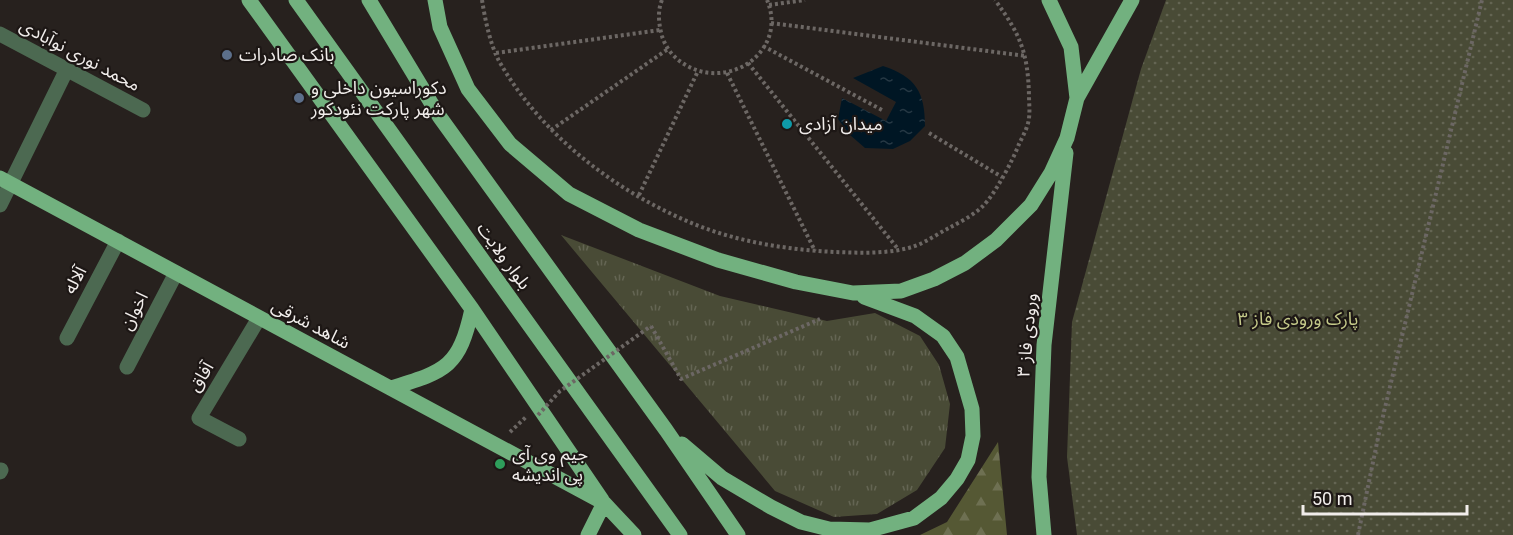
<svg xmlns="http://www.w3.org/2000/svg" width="1513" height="535" viewBox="0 0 1513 535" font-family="Roboto,'Noto Sans Arabic',sans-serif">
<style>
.grass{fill:url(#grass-tufts)}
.forest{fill:url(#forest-firs)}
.park{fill:url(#park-dots)}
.water{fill:url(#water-ripples)}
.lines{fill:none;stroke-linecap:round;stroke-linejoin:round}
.path{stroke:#6c6764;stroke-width:4;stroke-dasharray:3 3;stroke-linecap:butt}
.minor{stroke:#4c6951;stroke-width:15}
.major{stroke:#72b17f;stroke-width:15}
.path-bridge{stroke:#6c6764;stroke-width:4;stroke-dasharray:3 3;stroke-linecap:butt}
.service-dot{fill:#5c6f8a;stroke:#1d1715;stroke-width:2}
.culture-dot{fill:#0f9aa8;stroke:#1d1715;stroke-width:2}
.leisure-dot{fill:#2e9e5b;stroke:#1d1715;stroke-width:2}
.labels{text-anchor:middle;stroke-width:4.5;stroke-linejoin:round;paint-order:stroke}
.street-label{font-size:18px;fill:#f1edeb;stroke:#1d1715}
.poi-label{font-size:18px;fill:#f1edeb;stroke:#1d1715;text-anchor:start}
.park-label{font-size:18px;fill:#c5ca8a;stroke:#1d1715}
</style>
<defs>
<pattern id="grass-tufts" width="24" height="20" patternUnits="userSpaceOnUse" patternTransform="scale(1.5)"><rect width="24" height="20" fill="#494b36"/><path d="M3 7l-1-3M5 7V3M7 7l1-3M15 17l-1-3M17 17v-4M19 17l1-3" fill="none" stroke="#646553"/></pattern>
<pattern id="forest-firs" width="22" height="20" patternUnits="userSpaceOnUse" patternTransform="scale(1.5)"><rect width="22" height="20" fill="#555834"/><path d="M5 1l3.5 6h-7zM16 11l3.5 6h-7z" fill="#6e7052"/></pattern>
<pattern id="park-dots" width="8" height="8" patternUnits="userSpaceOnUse" patternTransform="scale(1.5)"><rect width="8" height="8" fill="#494b36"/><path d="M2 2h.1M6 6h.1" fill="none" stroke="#646553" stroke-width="1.8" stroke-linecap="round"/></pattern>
<pattern id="water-ripples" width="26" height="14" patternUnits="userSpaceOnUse" patternTransform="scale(1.5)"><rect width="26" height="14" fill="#001624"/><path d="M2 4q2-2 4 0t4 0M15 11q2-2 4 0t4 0" fill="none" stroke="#263844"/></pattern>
</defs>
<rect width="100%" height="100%" fill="#27211e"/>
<!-- grass -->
<path class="grass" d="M561 235 720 296 827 321 875 313 920 336 939 365 950 404 945 448 917 490 877 514 834 517 775 491Z"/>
<!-- forest -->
<path class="forest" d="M998 442 1007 535H920L947 522Z"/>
<!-- park -->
<path class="park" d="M1166 0H1513V535H1077L1067 457 1072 322 1141 69Z"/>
<!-- water -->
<path class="water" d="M883 66C916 77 925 92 925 126L910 141 893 149 865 148 850 135 838 119 842 98 886 121 896 102 853 78Z"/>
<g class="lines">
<!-- path -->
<path class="path" d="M482 0C485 19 490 44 499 61 541 135 616 192 694 224 738 242 789 250 836 252 861 253 888 254 912 247 925 243 937 234 949 228 960 222 974 215 983 206 995 194 1013 160 1019 144 1023 136 1028 127 1029 118 1030 111 1029 103 1029 96 1028 52 1020 34 995 0
M662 0C657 12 659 25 662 36 665 46 672 56 681 62 726 94 789 52 767 0
M769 5 805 0
M771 23 1026 56
M763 46 882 110
M496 53 660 30
M748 63 898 249
M727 73 815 251
M551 130 668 49
M929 133 1002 177
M639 195 698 71
M651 326 681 379 820 319
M510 432 526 417
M1358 535 1379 433 1482 0"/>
<!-- minor -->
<path class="minor" d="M0 34 143 110
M0 205 67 69
M67 338 118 241
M127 367 176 273
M239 439 199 418 259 318
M0 472 1 470"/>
<!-- major -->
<path class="major" d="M249 0 472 309 602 500
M296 0 680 535
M369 0 439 116 666 430 738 535
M435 0 440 27 468 89 510 144 569 194 639 230 718 260 796 282 853 293 901 291 934 279 965 263 996 240 1031 205 1051 173 1067 138 1077 98 1071 47 1049 0
M1077 98 1132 0
M0 178 604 503 634 535
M391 388C446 371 459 368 472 309
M682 444 722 478 771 507 801 522 829 529 870 530 914 518 941 498 957 479 968 460 973 436 972 409 957 357 943 336 915 316 864 297
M588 535 604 503
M1044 535 1039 477 1044 345 1066 153"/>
<!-- path-bridge -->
<path class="path-bridge" d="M538 415 560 391 651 326"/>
</g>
<!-- markers -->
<g class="service-dot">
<circle cx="227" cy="55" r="6"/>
<circle cx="299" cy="98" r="6"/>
</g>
<circle class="culture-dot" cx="787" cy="124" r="6"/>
<circle class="leisure-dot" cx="500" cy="464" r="6"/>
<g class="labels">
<!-- street labels -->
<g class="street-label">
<text transform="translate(80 55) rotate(28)" y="6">محمد نوری نوآبادی</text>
<text transform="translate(504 256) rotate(54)" y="6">بلوار ولایت</text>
<text transform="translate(75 280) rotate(-62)" y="6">آلاله</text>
<text transform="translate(134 311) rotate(-63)" y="6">اخوان</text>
<text transform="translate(311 324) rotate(28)" y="6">شاهد شرقی</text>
<text transform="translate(1027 335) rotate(-85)" y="6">ورودی فاز ۳</text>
<text transform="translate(201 377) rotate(-59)" y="6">آفاق</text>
</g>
<!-- poi labels -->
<g class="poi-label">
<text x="239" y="61">بانک صادرات</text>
<text x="311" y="94">دکوراسیون داخلی و<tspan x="311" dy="21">شهر پارکت نئودکور</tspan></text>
<text x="799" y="130">میدان آزادی</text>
<text x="512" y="460">جیم وی آی<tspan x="512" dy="21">پی اندیشه</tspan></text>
</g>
<!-- park labels -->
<g class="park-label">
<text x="1298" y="325">پارک ورودی فاز ۳</text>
</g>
</g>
<!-- scale -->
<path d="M1303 505v9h164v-9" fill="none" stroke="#f1edeb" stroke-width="3"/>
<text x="1312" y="505" font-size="18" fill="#f1edeb" stroke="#1d1715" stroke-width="4.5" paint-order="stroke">50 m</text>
</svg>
